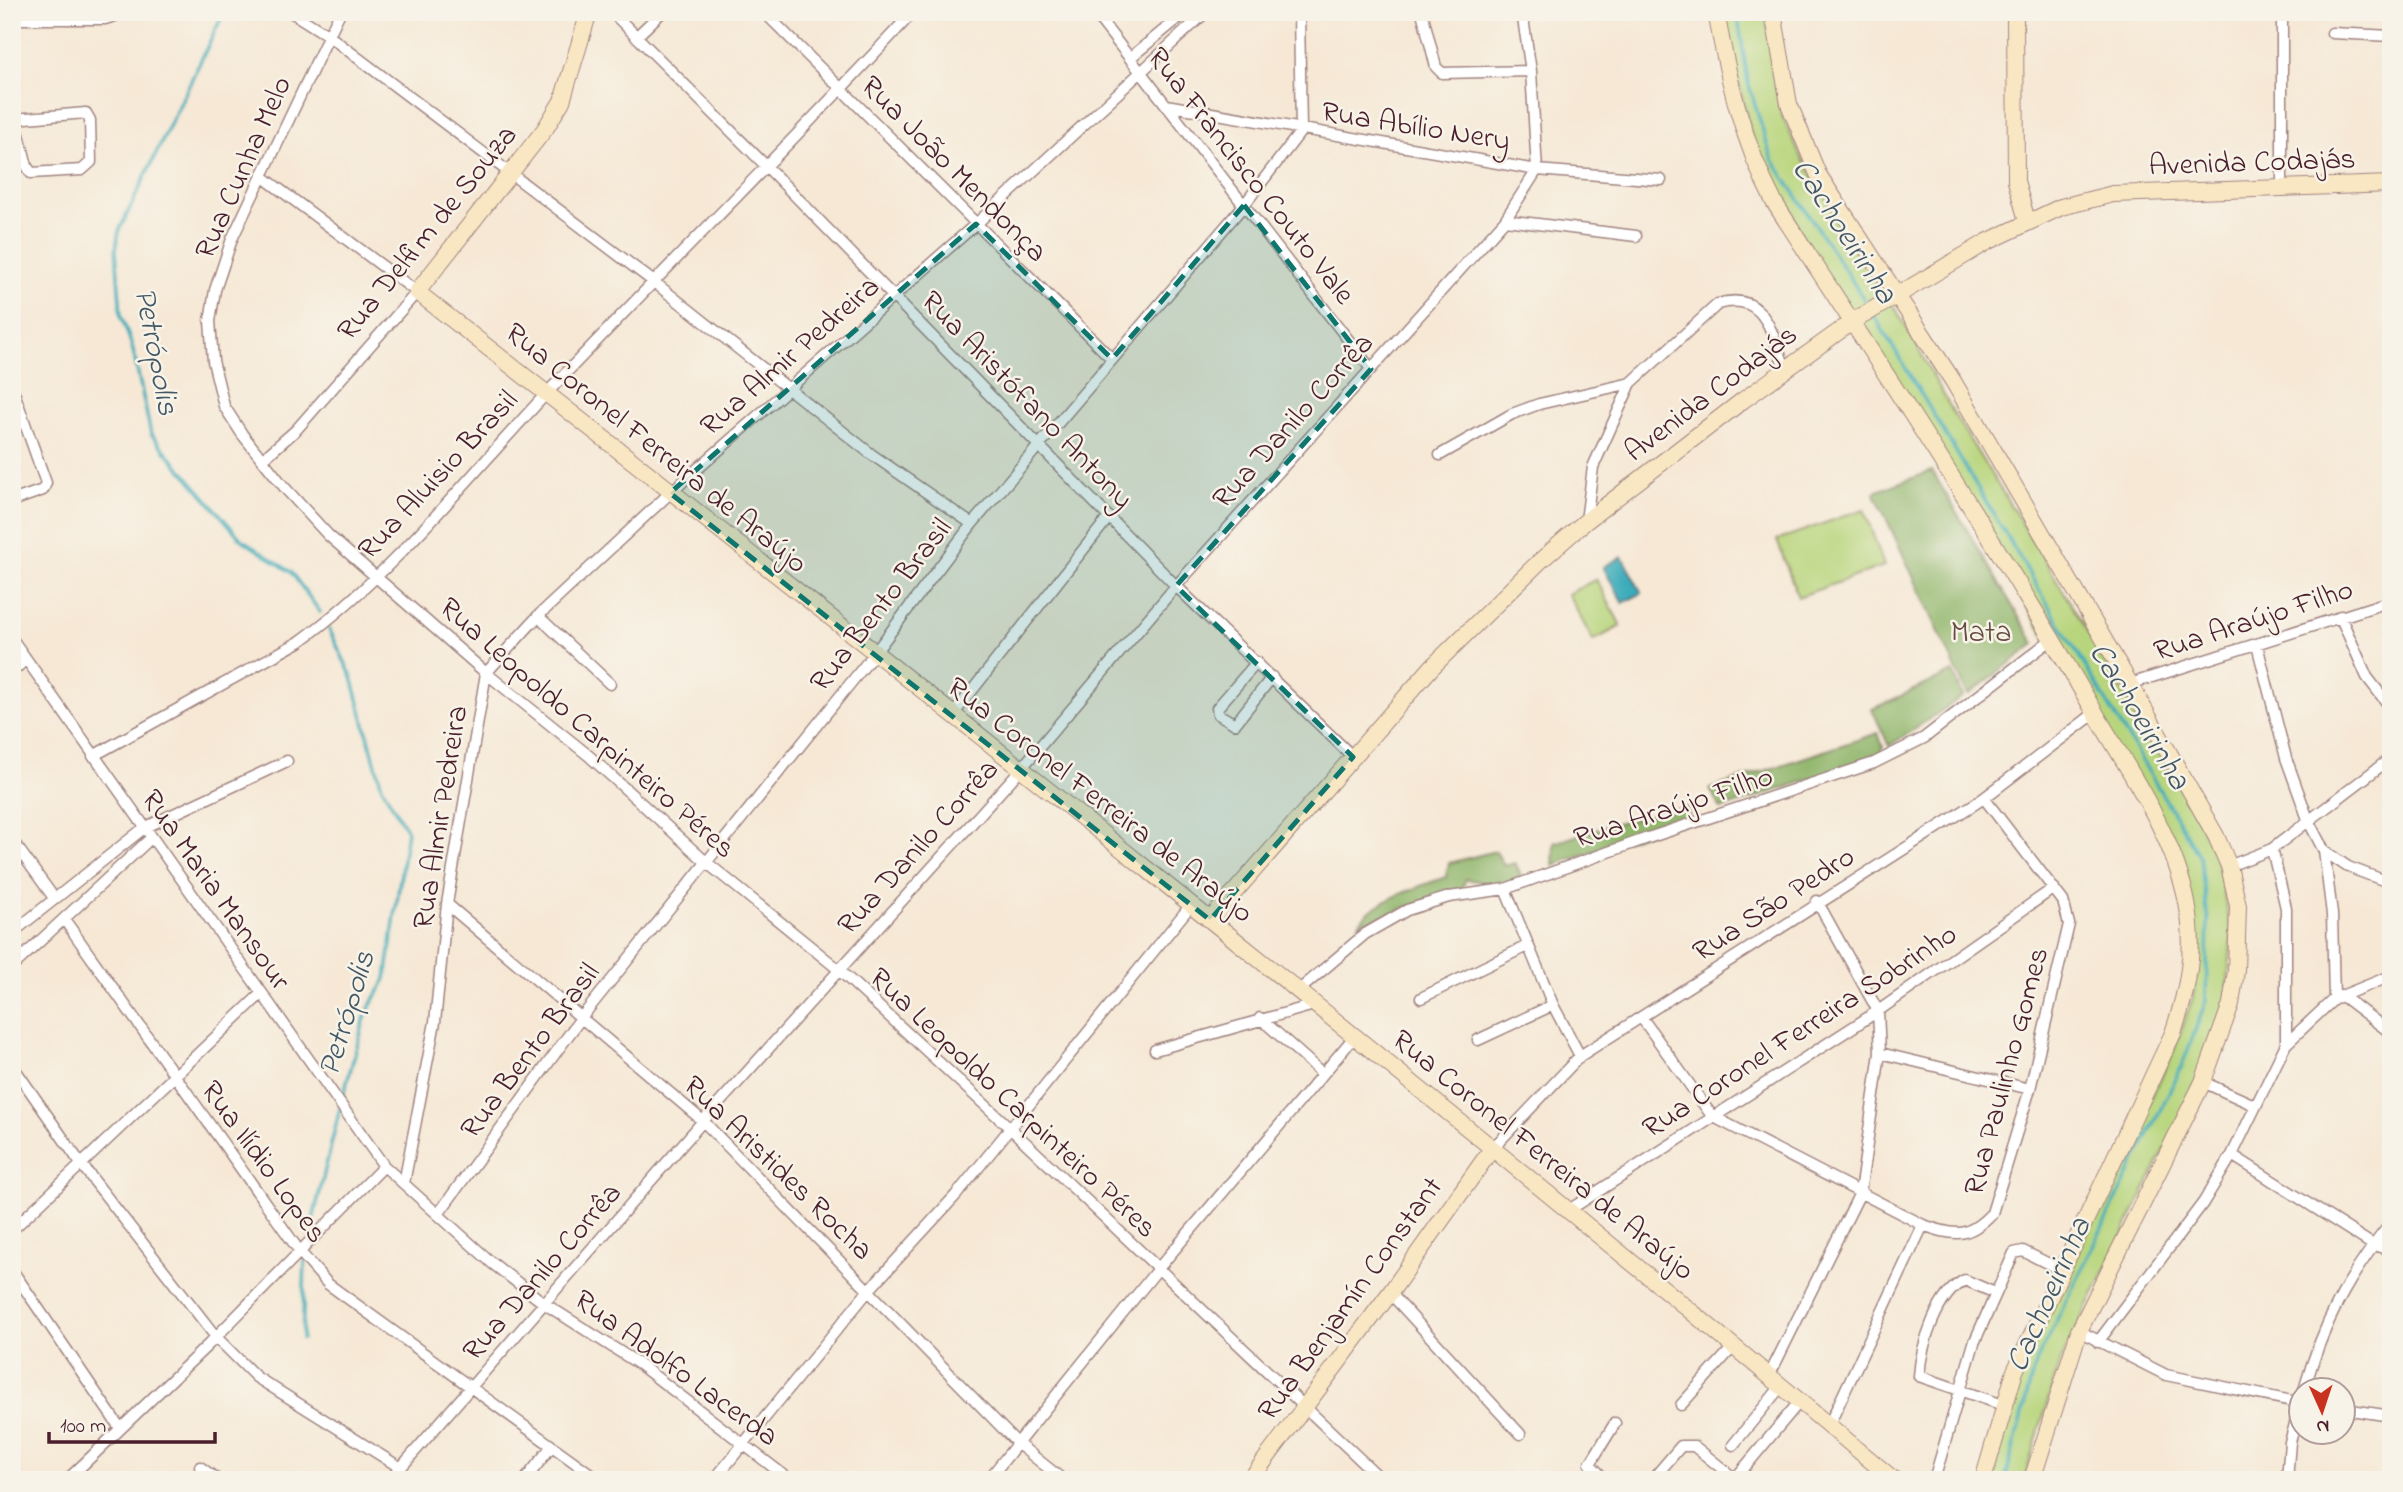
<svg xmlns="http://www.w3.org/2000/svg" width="2403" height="1492" viewBox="0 0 2403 1492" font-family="'Indie Flower',sans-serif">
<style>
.green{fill:#b7d57c;stroke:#807a54;stroke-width:2}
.forest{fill:#91b66c;stroke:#6e6a4c;stroke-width:2}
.water{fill:#3babb9;stroke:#426572;stroke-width:2}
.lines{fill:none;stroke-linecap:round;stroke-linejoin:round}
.stream{stroke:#3babb9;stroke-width:3.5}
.street-casing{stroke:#a08480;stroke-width:13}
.secondary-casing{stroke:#a08480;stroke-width:18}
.street{stroke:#fff;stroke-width:10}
.secondary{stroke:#f9e7c3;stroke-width:16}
.marked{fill:#0f766e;fill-opacity:0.2;stroke:#0f766e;stroke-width:5;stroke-dasharray:14 9;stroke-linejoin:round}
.labels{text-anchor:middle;stroke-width:5;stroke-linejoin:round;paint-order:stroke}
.street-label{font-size:30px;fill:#4a1f2b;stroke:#f7f3e8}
.park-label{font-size:30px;fill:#654c3f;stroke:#f7f3e8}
.water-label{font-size:32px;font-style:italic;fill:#445764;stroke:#f7f3e8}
</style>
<rect width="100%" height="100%" fill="#f7f3e8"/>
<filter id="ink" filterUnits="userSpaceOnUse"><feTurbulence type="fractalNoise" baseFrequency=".0143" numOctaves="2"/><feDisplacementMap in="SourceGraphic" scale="14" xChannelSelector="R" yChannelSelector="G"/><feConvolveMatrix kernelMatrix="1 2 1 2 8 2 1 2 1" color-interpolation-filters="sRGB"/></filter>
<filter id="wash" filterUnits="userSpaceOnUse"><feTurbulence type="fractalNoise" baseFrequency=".00686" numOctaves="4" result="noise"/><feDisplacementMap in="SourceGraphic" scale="28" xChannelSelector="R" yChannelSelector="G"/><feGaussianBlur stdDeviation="1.57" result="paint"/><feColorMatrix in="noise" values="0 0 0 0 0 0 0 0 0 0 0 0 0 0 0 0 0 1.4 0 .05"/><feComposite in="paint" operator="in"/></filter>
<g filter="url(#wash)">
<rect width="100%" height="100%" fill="#f6e8d5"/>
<!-- green -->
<path class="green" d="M1722 12H1765L1781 114 1800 155 1886 291 1958 421 2046 562 2200 822 2218 864 2232 935 2226 1005 2189 1101 2059 1364 2024 1480H1989L2025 1355 2174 1051 2193 997 2197 961 2172 845 1759 168Z
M1864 509 1884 566 1798 597 1777 540Z
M1596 579 1621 626 1593 641 1568 594Z"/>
<!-- forest -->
<path class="forest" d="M1932 471 2035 644 1968 695 1874 492Z
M1953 672 1963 696 1889 746 1872 709Z
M1878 733 1883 747 1877 757 1721 809 1710 789Z
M1687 807 1690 818 1553 865 1554 843 1617 823Z
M1496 851 1504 866 1515 863 1521 876C1505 891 1486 882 1466 879L1462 888 1359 924C1369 902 1423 885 1446 877L1449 863Z"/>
<!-- water -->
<path class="water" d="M1622 557 1642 593 1623 603 1603 567Z"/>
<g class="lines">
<!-- stream -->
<path class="stream" d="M224 12 119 231 116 249 121 315 132 346 151 434 241 539 291 572 320 612
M1737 12 1748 82 1771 157 1869 307
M1873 314 2200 857 2208 920 2206 1001 2182 1066 2035 1364 2005 1480
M329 629 352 677 382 787 407 831 386 979 366 1014 342 1100
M309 1236 340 1108
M302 1339 305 1261"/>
</g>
</g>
<g filter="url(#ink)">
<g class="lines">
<defs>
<path id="street" d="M291 12 329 36 654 282 871 454 972 524
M340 12 232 239 215 290 210 321 213 361 224 406 242 434 285 488 328 535 486 673 588 755 706 862 838 969 1010 1128 1382 1480
M612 12 768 168 1176 586 1353 757
M764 12 1112 359
M1094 12 1371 369
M1422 12 1436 67 1442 73 1531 71
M12 19H105L115 16
M2332 33 2391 36
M636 37 662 12
M1130 58 1186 12
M1166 105 1537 170 1661 180
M12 107 27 166 31 173 82 170 91 162 90 120 86 113 14 119
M263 177 417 292 296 430 263 459
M2282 187V12
M1505 220 1636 236
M12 387 46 483 43 490 12 501
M1440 455 1512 414 1539 404 1631 383
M1586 521 1593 467 1631 383 1718 304C1766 290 1771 334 1786 370
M538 616 610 684
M2340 616 2367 677 2391 708
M12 639 384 1166 492 1263 545 1304 639 1364 790 1480
M2257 645 2286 758 2309 822 2324 851 2348 867 2391 883
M1257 662 1217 708 1218 714 1235 724 1272 677
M12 672 26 659
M2130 684 2391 601
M952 716 1109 517
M93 756 299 642C392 575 468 477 546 394 667 266 793 142 913 12
M12 840 54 898
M2272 849 2286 908V1044
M2324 851 2332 914 2334 999
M2229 866 2272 849 2391 758
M1505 889 1553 1005 1580 1056
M447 904 703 1121 1017 1443 1063 1480
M64 919 300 1252 328 1284 599 1480
M12 933 144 828 287 761
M12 967 151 838
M1297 992 1365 934 1407 910 1449 897 1505 889 1645 839 1874 763 1924 738 2052 639
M2341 995 2391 1033
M1421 998 1527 946
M1260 1018 1323 1074
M1642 1018 1712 1116 1923 1225C1954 1236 1968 1239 1992 1213L2030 1089 2069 924 2063 901 1984 798
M1478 1040 1553 1005
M1155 1050 1314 1005
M1880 1053 2030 1089
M12 1065 81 1164 216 1337 256 1377 401 1468
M2203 1082 2254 1105
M1491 1150 1580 1056 1984 798 2095 713
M2232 1155 2373 1245 2391 1250
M404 1183 435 1022 447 904 486 673 538 616 670 493 976 224 1206 12
M1569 1210 1878 1011 2054 888
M439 1213 581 1018 874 654 972 524 1244 205 1301 131 1299 12
M12 1230 261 994
M12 1270 120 1428
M1390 1293 1520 1434
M1995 1293 1965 1280C1937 1293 1921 1346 1919 1376L2003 1405
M2079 1331 2166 1375 2302 1403
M2098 1342 2203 1203 2232 1155 2286 1044 2334 999 2391 976
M1770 1374 1860 1193 1880 1053 1878 1011 1817 901
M2304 1390C2323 1324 2347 1277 2391 1223
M1681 1405 1734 1346
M2344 1409 2391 1416
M1829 1425 1923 1225
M1733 1445 1782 1385
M200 1467 218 1480
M67 1480 209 1344 384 1166
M390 1480 703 1121 1020 770 1176 586 1505 220 1537 170 1531 71 1522 12
M525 1480 551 1447
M714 1480 869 1290 957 1194 1191 905
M988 1480 1157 1270 1355 1036
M1605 1480 1590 1464 1615 1423
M1652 1480 1681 1446H1694L1735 1479
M1734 1480 1800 1401
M1934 1480 1974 1343 2014 1253 2023 1251 2061 1270
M2287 1480 2290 1442 2302 1398"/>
<path id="secondary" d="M589 12 562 101 545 129 417 292C914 681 1409 1074 1894 1480
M1716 12C1728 78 1743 143 1774 202 1882 368 1991 533 2090 704 2126 767 2173 832 2187 903 2196 949 2188 989 2173 1033L2015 1371 1983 1480
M1773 12 1789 104 1818 174 1953 381 2130 684 2216 836 2229 866 2238 906 2236 971 2231 1004 2203 1082 2079 1331 2032 1480
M2015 12 2016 181 2027 221
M1210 920 1432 667 1539 562 1586 521 1742 401 1852 322 1987 242 2061 207 2113 194 2391 184
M1250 1480 1390 1293 1491 1150"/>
</defs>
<!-- street casing -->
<use href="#street" class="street-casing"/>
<!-- secondary casing -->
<use href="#secondary" class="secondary-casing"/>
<!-- street -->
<use href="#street" class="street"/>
<!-- secondary -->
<use href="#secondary" class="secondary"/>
</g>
</g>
<!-- marked area -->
<path class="marked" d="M1244 205 1371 369 1176 586 1353 757 1210 920 670 493 976 224 1112 359Z"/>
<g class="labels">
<!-- street labels -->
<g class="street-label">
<text transform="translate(1416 125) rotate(9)" y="10">Rua Abílio Nery</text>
<text transform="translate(2252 161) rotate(-2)" y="10">Avenida Codajás</text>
<text transform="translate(242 167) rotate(-66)" y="10">Rua Cunha Melo</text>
<text transform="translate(955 168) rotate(45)" y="10">Rua João Mendonça</text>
<text transform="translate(1252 175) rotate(52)" y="10">Rua Francisco Couto Vale</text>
<text transform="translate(426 232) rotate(-51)" y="10">Rua Delfim de Souza</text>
<text transform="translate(789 355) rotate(-41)" y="10">Rua Almir Pedreira</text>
<text transform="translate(1710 392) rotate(-37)" y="10">Avenida Codajás</text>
<text transform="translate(1028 399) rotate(46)" y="10">Rua Aristófano Antony</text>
<text transform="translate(1292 420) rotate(-48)" y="10">Rua Danilo Corrêa</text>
<text transform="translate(657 447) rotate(39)" y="10">Rua Coronel Ferreira de Araújo</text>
<text transform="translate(437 474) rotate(-47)" y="10">Rua Aluisio Brasil</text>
<text transform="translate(880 604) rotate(-52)" y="10">Rua Bento Brasil</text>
<text transform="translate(2253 619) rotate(-18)" y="10">Rua Araújo Filho</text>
<text transform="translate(588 727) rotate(41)" y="10">Rua Leopoldo Carpinteiro Péres</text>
<text transform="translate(1101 799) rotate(38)" y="10">Rua Coronel Ferreira de Araújo</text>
<text transform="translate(1673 806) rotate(-18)" y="10">Rua Araújo Filho</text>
<text transform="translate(439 817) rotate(-81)" y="10">Rua Almir Pedreira</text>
<text transform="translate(917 846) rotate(-48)" y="10">Rua Danilo Corrêa</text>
<text transform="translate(217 889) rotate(55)" y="10">Rua Maria Mansour</text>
<text transform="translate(1773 903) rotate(-33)" y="10">Rua São Pedro</text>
<text transform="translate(1799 1030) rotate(-33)" y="10">Rua Coronel Ferreira Sobrinho</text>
<text transform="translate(529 1050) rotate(-53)" y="10">Rua Bento Brasil</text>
<text transform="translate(2005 1071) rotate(-75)" y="10">Rua Paulinho Gomes</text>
<text transform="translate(1014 1102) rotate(43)" y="10">Rua Leopoldo Carpinteiro Péres</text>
<text transform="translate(1544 1154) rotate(39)" y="10">Rua Coronel Ferreira de Araújo</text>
<text transform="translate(265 1161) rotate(54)" y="10">Rua Ilídio Lopes</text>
<text transform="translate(779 1167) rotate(44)" y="10">Rua Aristides Rocha</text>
<text transform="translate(541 1271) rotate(-49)" y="10">Rua Danilo Corrêa</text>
<text transform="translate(1349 1298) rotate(-54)" y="10">Rua Benjamín Constant</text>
<text transform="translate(677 1367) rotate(36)" y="10">Rua Adolfo Lacerda</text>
</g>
<!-- park labels -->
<g class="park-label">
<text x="1981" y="641">Mata</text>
</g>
<!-- water labels -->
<g class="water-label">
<text transform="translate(1846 230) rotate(57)" y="11">Cachoeirinha</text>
<text transform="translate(158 351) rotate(79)" y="11">Petrópolis</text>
<text transform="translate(2141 715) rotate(59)" y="11">Cachoeirinha</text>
<text transform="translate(345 1013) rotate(-73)" y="11">Petrópolis</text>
<text transform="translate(2047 1294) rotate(-66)" y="11">Cachoeirinha</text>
</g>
</g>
<!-- margin -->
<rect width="2403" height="1492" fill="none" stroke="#f7f3e8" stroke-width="42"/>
<!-- north arrow -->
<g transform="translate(2322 1411) rotate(177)"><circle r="33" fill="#f7f3e8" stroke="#b29e9c" stroke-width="2"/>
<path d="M0-5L12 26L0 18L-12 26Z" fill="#c8321e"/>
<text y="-10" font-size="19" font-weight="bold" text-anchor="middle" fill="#4a1f2b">N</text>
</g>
<!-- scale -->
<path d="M49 1432v10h166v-10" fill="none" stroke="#4a1f2b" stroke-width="3.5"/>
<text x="60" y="1432" font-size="21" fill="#4a1f2b" stroke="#f7f3e8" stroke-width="5" paint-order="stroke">100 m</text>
</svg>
